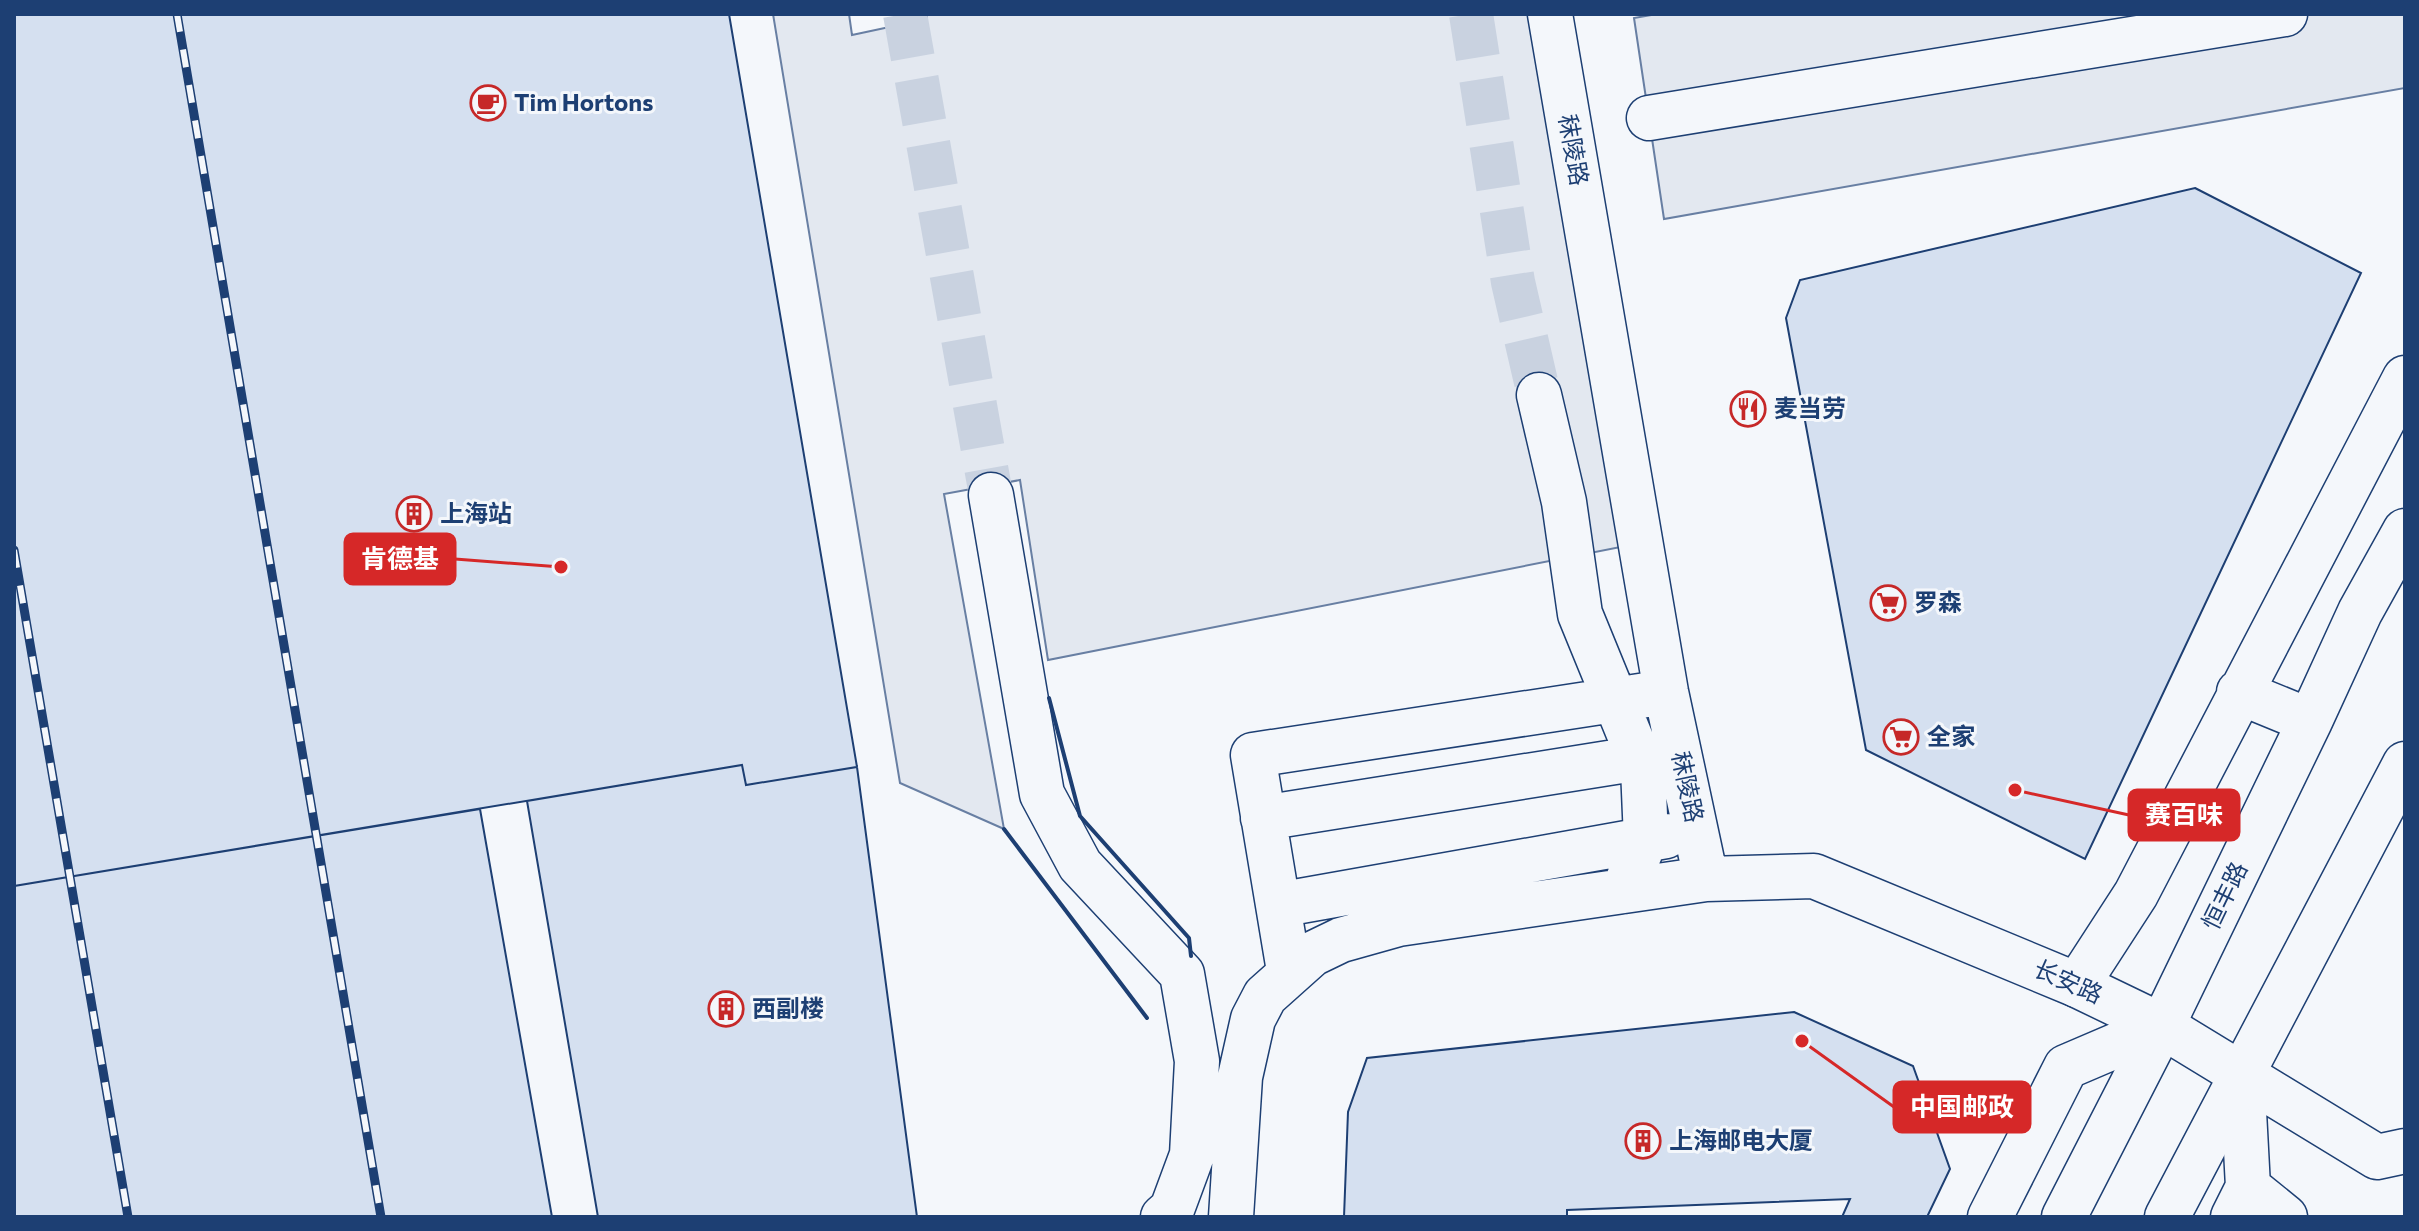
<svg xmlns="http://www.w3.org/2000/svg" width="2419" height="1231" viewBox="0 0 2419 1231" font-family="Commissioner,'Noto Sans SC',sans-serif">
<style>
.parking{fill:#e3e8f0;stroke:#687fa3;stroke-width:2}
.building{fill:#d5e0f0;stroke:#1d3f73;stroke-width:2}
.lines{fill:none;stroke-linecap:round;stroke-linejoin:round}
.minor-tunnel{stroke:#c9d2e0;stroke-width:44;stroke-dasharray:44 22;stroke-linecap:butt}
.minor-casing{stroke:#1d3f73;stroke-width:47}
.major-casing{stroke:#1d3f73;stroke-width:47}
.minor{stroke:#f4f7fb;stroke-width:44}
.major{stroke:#f4f7fb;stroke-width:44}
.rail-casing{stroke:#1d3f73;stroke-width:9}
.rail{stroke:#f4f7fb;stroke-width:6;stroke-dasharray:18;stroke-linecap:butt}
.wall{stroke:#1d3f73;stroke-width:4}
.labels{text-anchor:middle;stroke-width:6;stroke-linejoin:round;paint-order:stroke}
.poi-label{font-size:24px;font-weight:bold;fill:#1d3f73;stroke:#f4f7fb;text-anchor:start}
.street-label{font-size:24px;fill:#1d3f73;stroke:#f4f7fb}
.leader{fill:none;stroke:#d62828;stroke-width:3}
.callout-dot{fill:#d62828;stroke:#f4f7fb;stroke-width:3}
.callout{fill:#d62828;stroke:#d62828;stroke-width:3}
.callout-label{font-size:26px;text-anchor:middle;font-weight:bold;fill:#fff}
</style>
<rect width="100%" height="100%" fill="#f4f7fb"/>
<!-- parking -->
<path class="parking" d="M773 14H849L852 35 927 19V14H1550L1641 543 1048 660 1020 480 944 494 1004 829 900 783Z
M1657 14H2405V88L1664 219 1634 18Z"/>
<!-- building -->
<path class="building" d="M14 14H729L857 767 746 785 742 765 14 886Z
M2195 188 2361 273 2085 859 1866 750 1786 318 1800 280Z
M742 765 746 785 857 767 917 1217H598L527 801Z
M480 809 552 1217H14V886Z
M1794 1012 1913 1066 1950 1169 1927 1217H1842L1850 1199 1567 1210V1217H1344L1348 1112 1367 1058Z"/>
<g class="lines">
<!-- minor-tunnel -->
<path class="minor-tunnel" d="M905 14 991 495
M1471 14 1513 282 1539 395"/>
<defs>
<path id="minor" d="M1550 14 1666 692 1706 879
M1649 118 2285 14
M1539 395 1564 502 1580 614 1643 768 1646 839 1623 891
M991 495 1042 794 1080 865 1182 974 1197 1061 1192 1155 1172 1209 1163 1217
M1263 818 1665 754
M1278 905 1666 836
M1289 971 1253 755 1666 692
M2248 1187 2285 1217
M1231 1217 1240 1077 1253 1019 1265 996 1312 954 1341 940 1398 924 1706 879 1814 876 2077 985 2162 1026 2377 1157 2405 1151
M1990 1217 2066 1067 2162 1026
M2233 1217 2248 1187 2242 1074"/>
<path id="major" d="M2239 692 2310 721
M2077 985 2136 894 2405 378
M2064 1217 2162 1026 2310 721 2360 612 2405 531
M2167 1217 2405 764"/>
</defs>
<!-- minor casing -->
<use href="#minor" class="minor-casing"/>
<!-- major casing -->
<use href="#major" class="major-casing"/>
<!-- minor -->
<use href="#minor" class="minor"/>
<!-- major -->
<use href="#major" class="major"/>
<defs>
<path id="rail" d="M177 14 381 1217
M14 550 128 1217"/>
</defs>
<!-- rail casing -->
<use href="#rail" class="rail-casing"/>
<!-- rail -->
<use href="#rail" class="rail"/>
<!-- wall -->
<path class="wall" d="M1049 698 1080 816 1189 938 1191 956
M1004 829 1147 1018"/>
</g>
<!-- icons -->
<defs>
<symbol id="cafe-ring" viewBox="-11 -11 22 22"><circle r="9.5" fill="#f4f7fb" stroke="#c62828" stroke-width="1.5"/><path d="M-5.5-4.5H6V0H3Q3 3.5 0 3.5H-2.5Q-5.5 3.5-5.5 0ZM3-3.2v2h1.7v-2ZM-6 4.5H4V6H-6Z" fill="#c62828"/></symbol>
<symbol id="restaurant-ring" viewBox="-11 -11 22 22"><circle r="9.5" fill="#f4f7fb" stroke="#c62828" stroke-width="1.5"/><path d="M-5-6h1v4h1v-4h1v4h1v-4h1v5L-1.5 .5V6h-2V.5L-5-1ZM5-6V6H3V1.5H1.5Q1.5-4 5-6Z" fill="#c62828"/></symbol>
<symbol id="building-ring" viewBox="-11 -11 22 22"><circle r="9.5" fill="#f4f7fb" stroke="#c62828" stroke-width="1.5"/><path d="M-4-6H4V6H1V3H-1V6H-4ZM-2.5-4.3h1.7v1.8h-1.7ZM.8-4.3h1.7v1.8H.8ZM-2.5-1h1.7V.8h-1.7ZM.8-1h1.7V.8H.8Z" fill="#c62828"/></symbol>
<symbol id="supermarket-ring" viewBox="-11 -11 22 22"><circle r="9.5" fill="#f4f7fb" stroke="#c62828" stroke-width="1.5"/><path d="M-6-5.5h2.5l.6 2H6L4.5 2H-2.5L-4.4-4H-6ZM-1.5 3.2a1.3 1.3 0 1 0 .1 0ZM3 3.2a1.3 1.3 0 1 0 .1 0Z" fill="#c62828"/></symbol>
</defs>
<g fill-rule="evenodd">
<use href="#cafe-ring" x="468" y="83" width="40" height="40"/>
<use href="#restaurant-ring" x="1728" y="389" width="40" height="40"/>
<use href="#building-ring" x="394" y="494" width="40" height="40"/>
<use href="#supermarket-ring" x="1868" y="583" width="40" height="40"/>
<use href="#supermarket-ring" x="1881" y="717" width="40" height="40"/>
<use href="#building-ring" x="706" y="989" width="40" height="40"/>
<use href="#building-ring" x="1623" y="1121" width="40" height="40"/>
</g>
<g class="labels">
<!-- poi labels -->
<g class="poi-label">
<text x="514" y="111">Tim Hortons</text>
<text x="1774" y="417">麦当劳</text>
<text x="440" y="522">上海站</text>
<text x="1914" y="611">罗森</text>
<text x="1927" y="745">全家</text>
<text x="752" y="1017">西副楼</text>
<text x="1669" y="1149">上海邮电大厦</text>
</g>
<!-- street labels -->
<g class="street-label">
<text transform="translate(1573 150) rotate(80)" y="8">秣陵路</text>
<text transform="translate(1687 787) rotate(78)" y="8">秣陵路</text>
<text transform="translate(2225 896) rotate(-64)" y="8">恒丰路</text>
<text transform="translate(2068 982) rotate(24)" y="8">长安路</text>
</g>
</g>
<!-- callouts -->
<path class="leader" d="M561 567L455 559M2015 790L2129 815M1802 1041L1894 1107"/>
<g class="callout-dot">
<circle cx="561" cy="567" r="8"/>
<circle cx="2015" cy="790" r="8"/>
<circle cx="1802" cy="1041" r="8"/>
</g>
<g class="callout">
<rect x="345" y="534" width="110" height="50" rx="8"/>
<rect x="2129" y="790" width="110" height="50" rx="8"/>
<rect x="1894" y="1082" width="136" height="50" rx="8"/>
</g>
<g class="callout-label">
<text x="400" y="568">肯德基</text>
<text x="2184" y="824">赛百味</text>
<text x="1962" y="1116">中国邮政</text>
</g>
<!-- border -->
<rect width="2419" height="1231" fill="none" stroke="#1d3f73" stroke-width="32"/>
</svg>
